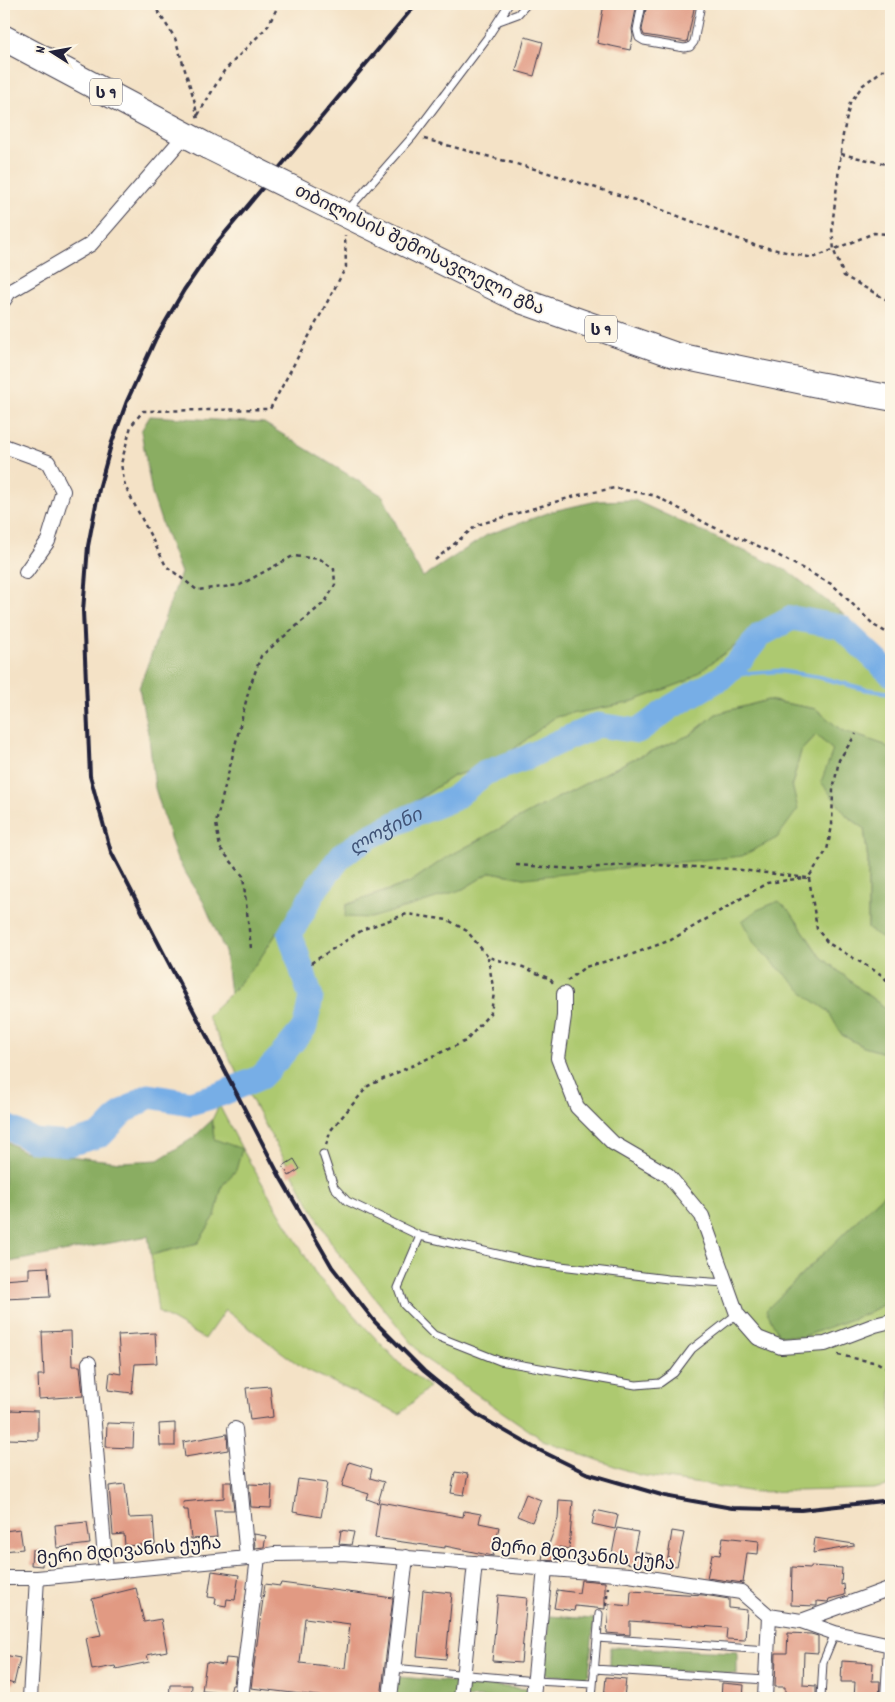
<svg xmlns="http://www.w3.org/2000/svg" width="895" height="1702" viewBox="0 0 895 1702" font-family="Dekko,'Noto Sans Georgian',sans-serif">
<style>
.green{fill:#adc96f;stroke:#687655}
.forest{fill:#8aad62;stroke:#56684e}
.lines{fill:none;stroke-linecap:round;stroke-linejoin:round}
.stream{stroke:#77aee6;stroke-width:4.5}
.river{stroke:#77aee6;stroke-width:25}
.building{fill:#e19a83;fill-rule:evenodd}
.lane-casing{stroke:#423f50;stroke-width:9}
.street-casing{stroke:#423f50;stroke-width:16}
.highway-casing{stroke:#423f50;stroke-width:27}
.path{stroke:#423f50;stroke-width:2.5;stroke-dasharray:4 4;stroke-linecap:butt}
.lane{stroke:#fff;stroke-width:7}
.street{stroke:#fff;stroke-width:14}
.highway{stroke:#fff;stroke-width:25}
.rail{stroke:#22223b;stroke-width:4}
.highway-bridge-casing{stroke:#423f50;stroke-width:27;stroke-linecap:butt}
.highway-bridge{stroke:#fff;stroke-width:25}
.labels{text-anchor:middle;stroke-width:4;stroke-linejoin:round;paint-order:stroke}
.shield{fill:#fcf5e5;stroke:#63616e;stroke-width:1}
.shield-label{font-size:16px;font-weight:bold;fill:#22223b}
.street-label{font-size:18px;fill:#22223b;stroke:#fcf5e5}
.water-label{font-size:19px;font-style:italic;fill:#405377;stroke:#fcf5e5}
</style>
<rect width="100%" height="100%" fill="#fcf5e5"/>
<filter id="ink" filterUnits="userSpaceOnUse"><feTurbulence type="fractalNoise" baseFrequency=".02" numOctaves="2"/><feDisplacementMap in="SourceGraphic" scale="10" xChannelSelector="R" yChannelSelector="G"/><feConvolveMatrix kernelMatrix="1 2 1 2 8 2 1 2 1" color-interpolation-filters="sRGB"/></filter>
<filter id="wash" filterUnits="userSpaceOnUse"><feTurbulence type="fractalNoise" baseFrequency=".0096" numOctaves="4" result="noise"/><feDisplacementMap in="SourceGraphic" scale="20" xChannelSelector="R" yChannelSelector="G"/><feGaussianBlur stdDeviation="1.12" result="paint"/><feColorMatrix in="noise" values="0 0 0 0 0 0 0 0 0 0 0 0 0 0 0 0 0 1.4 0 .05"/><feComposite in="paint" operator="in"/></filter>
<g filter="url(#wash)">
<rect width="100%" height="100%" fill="#f4e2c6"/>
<!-- green -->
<path class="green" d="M841 612 883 657 891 662V752L885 745 841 730 816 709 768 700 716 714 690 735 631 760 534 810 444 859 409 883 346 905 463 889 491 872 524 878 797 809 792 785 801 751 816 735 833 750 847 816 864 828 868 860V928L891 944V1012L865 993 819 955 792 914 755 945 808 996 829 1011 842 1035 864 1047 885 1053 891 1050V1184L889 1189 779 1297 802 1337 868 1313 891 1300V1485L873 1489 755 1492 639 1475 543 1440 424 1358 335 1249 270 1134 207 1016 230 994 259 960 307 887 337 848 373 830 453 776 496 763 555 717 628 703 687 681 732 647 787 626 830 629Z
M219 1105 242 1149 317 1276 399 1363 429 1387 400 1414 303 1368 225 1310 205 1339 158 1312 151 1255 198 1243 215 1216 222 1186 236 1170 214 1139 212 1120Z"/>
<!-- forest -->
<path class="forest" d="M150 416 264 423 383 496 413 560 423 577 487 535 553 511 597 501 634 500 788 571 841 612 830 629 788 626 733 647 687 681 628 703 555 717 496 763 453 776 373 830 337 848 307 887 259 960 230 994 225 952 204 903 176 857 155 788 149 738 139 688 181 573 162 524 152 494 141 431Z
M768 700 816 709 841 730 885 745 891 752V944L868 929V860L864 828 847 816 821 782 833 750 816 735 801 751 792 785 798 809 777 838 742 856 524 878 491 872 463 889 421 903 370 918 345 917 346 905 409 883 444 859 534 810 631 760 690 735 716 714Z
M779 901 792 914 819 955 865 993 891 1012V1050L885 1053 864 1047 842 1035 828 1011 808 997 755 945 742 921 757 910Z
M212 1120 214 1139 242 1149 236 1170 222 1186 215 1216 198 1243 151 1255 148 1236 4 1263V1140L23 1151 121 1162 158 1160 193 1138Z
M891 1184V1300L868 1313 802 1337 779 1335 766 1310 889 1189Z
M549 1616 594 1619 589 1674 585 1678 546 1675 544 1671Z
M610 1647 737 1652V1674L610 1668Z
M401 1677 529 1689 528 1698H394L396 1680Z"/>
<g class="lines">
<!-- stream -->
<path class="stream" d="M721 678 748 673 779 671 819 677 864 689 891 693"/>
<!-- river -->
<path class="river" id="s1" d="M4 1125 34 1141 68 1144 101 1135 123 1112 149 1096 190 1103 221 1094 261 1077 280 1057 305 1027 311 997 290 934 317 887 342 855 369 837 411 816 453 799 485 773 526 758 554 744 598 725 638 731 671 707 721 678 742 658 760 635 792 618 841 627 891 674"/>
</g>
<g id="blocks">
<!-- building -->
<path class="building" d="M604 4H637L632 29 633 36 630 50 597 43Z
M647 4H695L687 42 644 35 642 30Z
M525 37 543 42 534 76 516 71Z
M294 1159 300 1169 289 1176 283 1166Z
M48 1267 50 1297 4 1299V1280L29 1278V1268Z
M71 1331 72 1366H80L83 1396 39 1399 38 1375H44L42 1332Z
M155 1333 157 1363 135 1364 132 1393 108 1390 110 1372 121 1374 118 1335Z
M270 1386 273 1417 250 1420 246 1388Z
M8 1410 38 1411V1440L7 1439Z
M107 1423 134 1424 133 1448 106 1447Z
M175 1423V1446H160L159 1424Z
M227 1434 228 1450 185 1457 183 1442Z
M349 1462 372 1469 370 1478 384 1482 378 1503 367 1499 369 1494 342 1486Z
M455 1472 468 1474 464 1495 451 1493Z
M298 1479 327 1483 321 1517 293 1512Z
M224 1482H231L234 1510H214L217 1537 191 1539 188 1510H184L183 1502 224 1498Z
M125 1484 129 1518 153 1517 155 1544 125 1546 124 1534 113 1535 109 1486Z
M249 1484 272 1485 271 1508 251 1507Z
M526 1494 541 1500 532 1522 517 1516Z
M559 1500 573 1501 569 1549 559 1547 557 1561 542 1560 544 1547H548L558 1519Z
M380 1502 463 1517 464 1511 481 1514 479 1523 499 1527 493 1556 445 1546V1548L375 1538Z
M595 1510 618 1515 615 1529 592 1524Z
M87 1522 90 1544 57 1548 55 1525Z
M617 1528 638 1532 634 1551 651 1554 648 1567 615 1561 616 1555 612 1554Z
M20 1529 23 1549 4 1551V1531Z
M341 1530 354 1532 351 1545 339 1544Z
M672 1531 684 1533 677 1566 667 1564Z
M254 1534 266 1536 264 1547 255 1548Z
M723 1537 759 1541 758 1554 747 1553 743 1583 707 1578 712 1554 720 1555Z
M815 1538 854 1544V1546L813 1553Z
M32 1550H43L42 1566 31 1565Z
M811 1566 842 1568 841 1585 844 1584 845 1595 829 1599 828 1602 817 1601V1606L791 1605 792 1567 811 1568Z
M212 1571 239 1575 235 1600 227 1599 226 1606 215 1604 216 1598 208 1597Z
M581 1580 605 1582V1609L575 1606 574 1611 554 1608 557 1590 579 1593Z
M281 1583 393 1598 381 1698H334L251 1688 265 1584 280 1586ZM305 1618 350 1624 345 1668 300 1663Z
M136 1588 144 1622 161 1619 167 1651 147 1655 149 1662 116 1669 115 1666 92 1670 86 1638 101 1635 92 1599Z
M423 1590 452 1593 446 1659 417 1656Z
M631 1591 704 1595 729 1599V1608L747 1610 745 1640 726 1639 727 1628 630 1621V1635L607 1633 609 1604 630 1606Z
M498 1595 527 1598 521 1663 492 1661Z
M788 1633 811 1634 818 1636V1653L804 1652 803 1685 816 1686V1698H785V1687H775L776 1653H787Z
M4 1655 20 1658 14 1684 4 1681Z
M226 1658 237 1659 234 1685H232L230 1694 202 1691 206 1662 225 1665Z
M842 1661 873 1663 872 1681H880L879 1698H854L855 1682H841Z
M606 1677 626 1679 624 1698H604Z
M722 1683 744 1685 743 1698H721Z
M170 1685H192L191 1698H169Z"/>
</g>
</g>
<g filter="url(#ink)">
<use href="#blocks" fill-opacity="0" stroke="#423f50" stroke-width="1"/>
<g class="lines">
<defs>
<path id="lane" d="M642 4 637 30 639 38 644 41 684 48 690 47 694 42 701 4
M499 21 518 14 527 4
M348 210 413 136 487 38 509 4
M323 1154 334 1187 347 1201 420 1236 536 1263 668 1279 725 1283
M420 1236 398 1288 404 1305 434 1335 500 1361 636 1385 660 1383 674 1373 692 1349 737 1314
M597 1638 767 1650
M393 1668 535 1681 593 1684
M594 1669 766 1680
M592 1698 599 1614
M821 1698 823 1662 835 1633"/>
<path id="street" d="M4 300 9 292 91 244 186 134
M4 446 48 462 63 491 48 541 26 572
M564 994V1016L558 1058 577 1107 613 1143 668 1175 702 1216 737 1314 758 1338 781 1347 825 1344 875 1325 891 1321
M89 1363 106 1571
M235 1429 247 1558
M258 1557 274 1554 342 1553 629 1575 741 1592 769 1616 801 1621 835 1633 891 1645
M4 1578H37L258 1557 241 1698
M801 1621 891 1588
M30 1698 37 1578
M390 1698 406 1557
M461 1698 475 1563
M533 1698 545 1568
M765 1698 769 1616
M888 1698 891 1645"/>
<path id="highway" d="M4 38 207 146
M328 206 522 301 675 355 815 384 891 398"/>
</defs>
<!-- lane casing -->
<use href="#lane" class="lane-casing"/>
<!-- street casing -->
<use href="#street" class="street-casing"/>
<!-- highway casing -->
<use href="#highway" class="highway-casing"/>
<!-- path -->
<path class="path" d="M153 4 175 38 194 99 198 120
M891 64 863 85 850 103 843 135 832 227 834 251 844 276 891 302
M198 115 224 71 268 26 279 4
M424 139 542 171 641 202 754 245 813 258 874 233 891 234
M841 154 891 165
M889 164 891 153
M435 560 477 525 579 495 615 488 656 496 711 526 770 551 833 585 875 626 891 635
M516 865 574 869 640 864 733 869 808 878 827 850 832 826 833 790 839 760 856 734
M809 878 817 929 828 943 882 975 891 985
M251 948 243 876 220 848 216 823 249 689 261 656 325 602 335 585 334 569 320 559 293 556 240 585 197 590 166 566 125 486 121 464 131 426 143 411 270 409 346 267 345 235
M311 963 364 929 407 914 448 920 467 931 488 957 523 967 550 979 554 984
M567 981 585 967 633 954 671 940 767 883 803 878
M326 1145 331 1130 368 1086 466 1041 491 1012 494 993 488 958
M838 1355 878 1363 891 1371
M606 1606 608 1587"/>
<!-- lane -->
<use href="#lane" class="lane"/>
<!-- street -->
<use href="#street" class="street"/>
<!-- highway -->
<use href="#highway" class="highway"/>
<!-- rail -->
<path class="rail" d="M416 4 215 245 184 290 156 338 127 401 111 445 99 489 88 546 83 611 90 776 111 852 280 1177 332 1267 375 1322 424 1371 479 1416 533 1447 586 1473 665 1496 732 1508 801 1510 891 1500"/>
<defs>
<path id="highway-bridge" d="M207 146 328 206"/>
</defs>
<!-- highway-bridge casing -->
<use href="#highway-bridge" class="highway-bridge-casing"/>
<!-- highway-bridge -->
<use href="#highway-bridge" class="highway-bridge"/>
</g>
</g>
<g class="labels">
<!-- shield labels -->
<g class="shield">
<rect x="90" y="78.5" width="32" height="27" rx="4"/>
<rect x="585" y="315.5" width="32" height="27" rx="4"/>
</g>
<g class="shield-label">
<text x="106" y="98">ს 9</text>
<text x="601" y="335">ს 9</text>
</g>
<!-- street labels -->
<g class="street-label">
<text transform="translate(420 249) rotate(26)" y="6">თბილისის შემოსავლელი გზა</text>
<text transform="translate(129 1550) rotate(-5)" y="6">მერი მდივანის ქუჩა</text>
<text transform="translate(583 1554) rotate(6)" y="6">მერი მდივანის ქუჩა</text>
</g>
<!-- water labels -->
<g class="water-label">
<text dy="7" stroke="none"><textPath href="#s1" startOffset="590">ლოჭინი</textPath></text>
</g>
</g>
<!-- margin -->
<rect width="895" height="1702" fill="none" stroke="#fcf5e5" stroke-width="20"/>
<!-- north arrow -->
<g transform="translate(52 52) rotate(281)" stroke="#fcf5e5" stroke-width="4" paint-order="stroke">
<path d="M0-4L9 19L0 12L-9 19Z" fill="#22223b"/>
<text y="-8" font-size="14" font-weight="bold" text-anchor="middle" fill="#22223b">N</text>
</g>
</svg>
